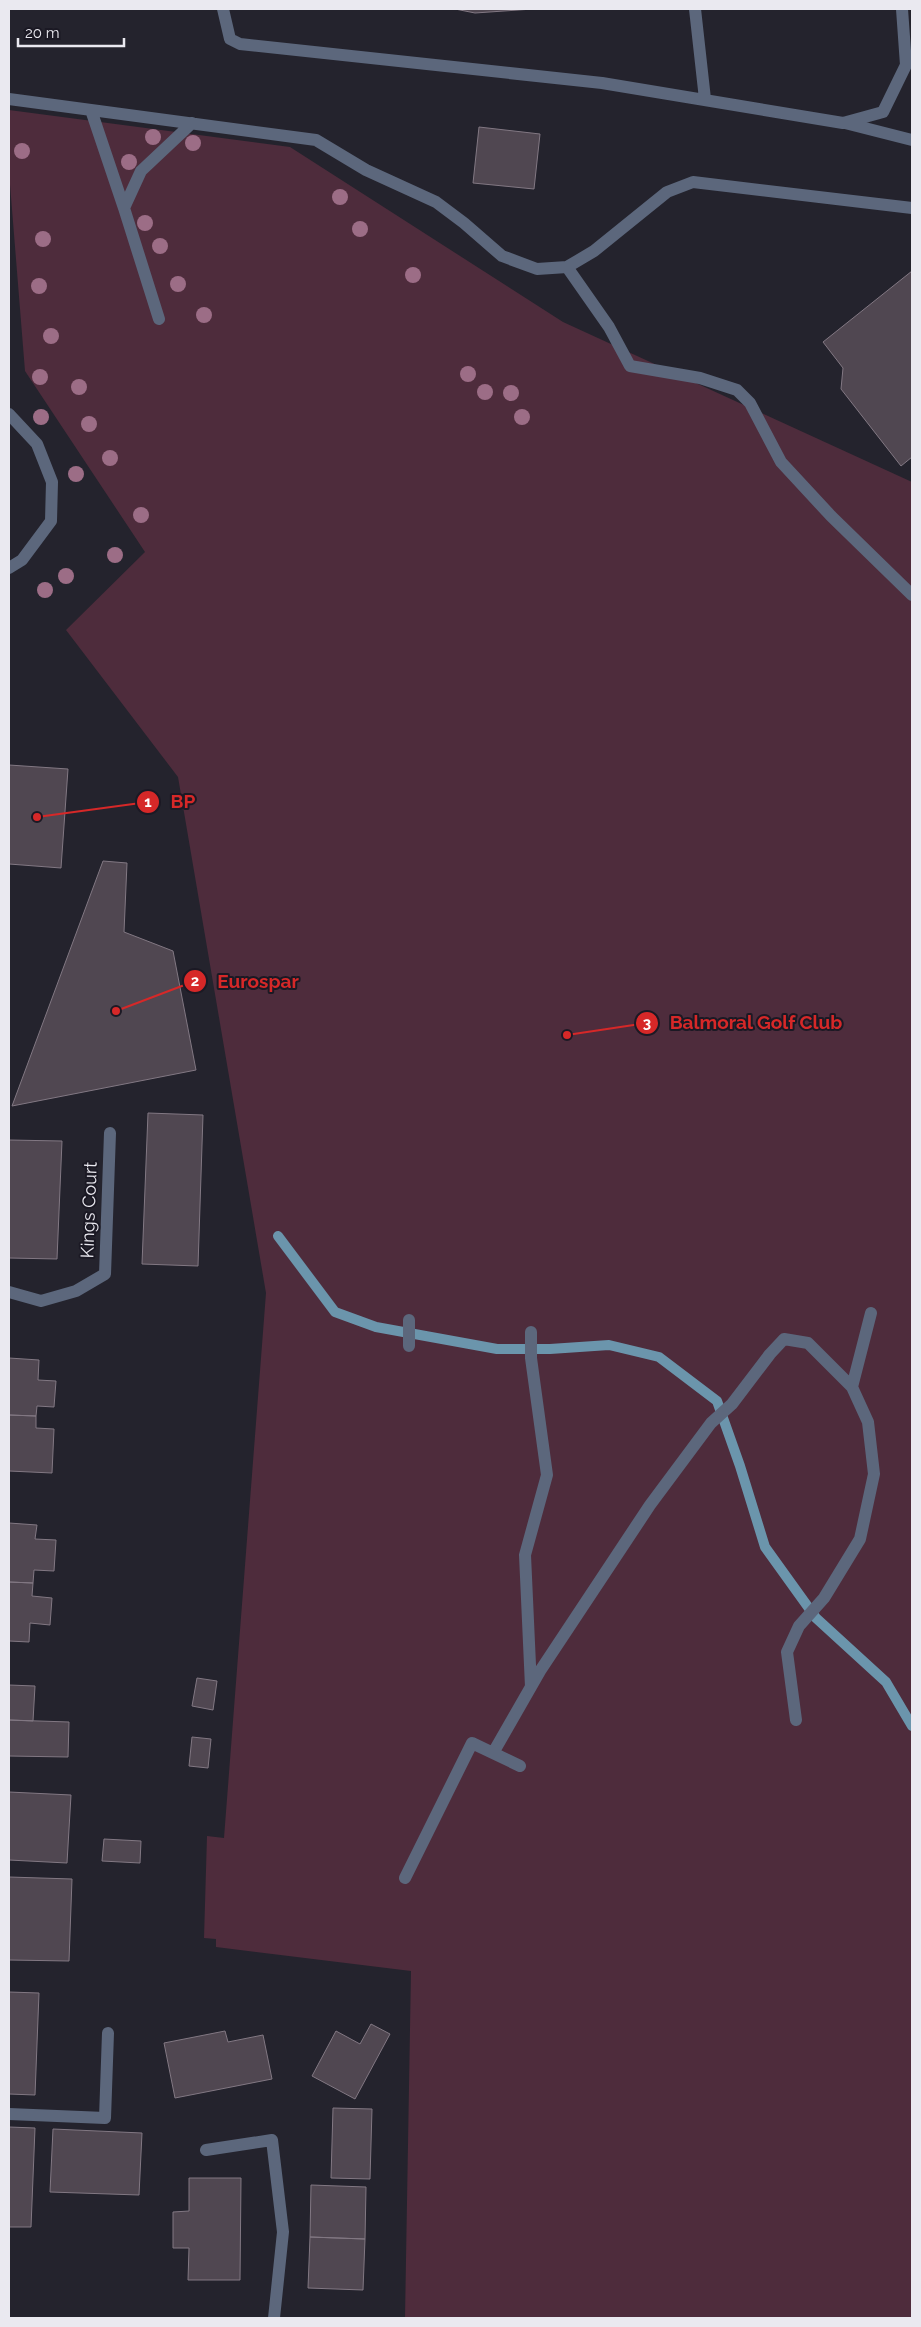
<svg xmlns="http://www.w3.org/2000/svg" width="921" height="2327" viewBox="0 0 921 2327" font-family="Raleway,sans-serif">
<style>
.green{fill:#4e2c3c}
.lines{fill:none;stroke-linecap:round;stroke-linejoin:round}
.stream{stroke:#6b95ac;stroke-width:10}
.building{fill:#504751;stroke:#827883}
.minor{stroke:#5c677c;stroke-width:12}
.tree{fill:#9c6d86}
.labels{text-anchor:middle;stroke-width:4;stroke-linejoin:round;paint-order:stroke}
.street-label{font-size:18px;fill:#eae9f0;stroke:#1b1924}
.leader{fill:none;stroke:#d62828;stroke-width:2}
.callout-dot{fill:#d62828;stroke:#1b1924;stroke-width:2}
.mark-label{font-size:15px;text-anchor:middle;font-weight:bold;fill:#fff}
.callout-label{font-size:19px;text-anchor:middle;font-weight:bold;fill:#d62828;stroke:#1b1924;stroke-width:4;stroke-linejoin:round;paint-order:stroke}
</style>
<rect width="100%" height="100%" fill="#24232d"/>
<!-- green -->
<path class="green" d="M9 110 290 147 563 322 912 482V2318H405L411 1971 216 1947V1939L204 1938 207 1836 224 1838 266 1293 178 777 66 630 145 552 25 371 9 172Z"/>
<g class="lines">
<!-- stream -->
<path class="stream" d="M278 1236 335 1312 376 1327 497 1349H550L609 1345 659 1357 717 1401 740 1466 765 1547 816 1618 886 1682 912 1726"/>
</g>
<!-- building -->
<path class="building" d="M455 9H533L475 13Z
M479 127 540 134 534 189 473 183Z
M912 271V457L901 466 841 389 843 368 823 342Z
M9 765 68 769 61 868 9 864Z
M103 861 127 863 124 932 173 951 196 1070 12 1106Z
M148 1113 203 1115 198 1266 142 1264Z
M9 1140 62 1141 57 1259 9 1258Z
M9 1358 39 1360 38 1380 56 1381 54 1407 37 1406 36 1416 9 1415Z
M9 1415 36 1416V1428L54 1429 52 1473 9 1471Z
M9 1523 37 1525 35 1539 56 1540 54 1571 34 1570 33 1583 9 1582Z
M9 1582 33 1583 32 1596 52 1598 50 1625 30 1623 29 1642 9 1641Z
M197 1678 217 1681 213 1710 192 1706Z
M9 1685 35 1686 33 1721 9 1720Z
M9 1720 69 1722 68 1757 9 1756Z
M192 1737 211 1739 208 1768 189 1766Z
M9 1792 71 1795 67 1863 9 1860Z
M104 1839 141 1841 140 1863 102 1861Z
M9 1877 72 1879 69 1961 9 1960Z
M9 1992 39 1993 35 2095 9 2094Z
M371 2024 390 2034 355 2099 312 2076 336 2031 360 2044Z
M225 2031 228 2042 263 2035 272 2079 175 2098 164 2043Z
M333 2108 372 2109 370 2179 331 2178Z
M9 2127 35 2128 31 2227H9Z
M53 2129 142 2133 139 2195 50 2192Z
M189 2178H241L240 2280H188L189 2248H173V2212L189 2211Z
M311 2185 366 2187 365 2239 310 2237Z
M310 2237 365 2239 363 2290 308 2288Z"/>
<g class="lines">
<!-- minor -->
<path class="minor" d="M223 9 230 39 240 44 602 83 843 123 883 112 906 65 902 9
M695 9 705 99
M9 99 316 140 366 170 436 202 464 223 502 256 537 269 567 267 594 251 667 192 693 182 912 208
M91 110 124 208
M845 123 912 140
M567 267 609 327 630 366 700 378 737 390 750 403 781 462 831 516 912 595
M159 319 124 208 141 171 192 123
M9 414 37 444 52 482 51 521 22 560 9 568
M9 1292 41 1301 76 1291 105 1274 110 1133
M409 1320V1346
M852 1387 871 1313
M531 1687 525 1555 547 1475 531 1358V1332
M493 1753 540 1671 650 1505 711 1423 732 1404 770 1354 784 1339 808 1343 852 1387 868 1422 874 1474 860 1539 824 1598 799 1626 787 1652 796 1720
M405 1878 472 1743 520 1766
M9 2114 105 2118 108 2033
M206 2150 272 2140 283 2232 274 2318"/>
</g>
<!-- trees -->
<g class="tree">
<circle cx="153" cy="137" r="8"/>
<circle cx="193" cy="143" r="8"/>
<circle cx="22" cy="151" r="8"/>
<circle cx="129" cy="162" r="8"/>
<circle cx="340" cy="197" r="8"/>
<circle cx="145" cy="223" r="8"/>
<circle cx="360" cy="229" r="8"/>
<circle cx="43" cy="239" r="8"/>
<circle cx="160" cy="246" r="8"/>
<circle cx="413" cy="275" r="8"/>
<circle cx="178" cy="284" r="8"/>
<circle cx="39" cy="286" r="8"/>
<circle cx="204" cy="315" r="8"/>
<circle cx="51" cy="336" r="8"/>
<circle cx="468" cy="374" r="8"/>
<circle cx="40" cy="377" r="8"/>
<circle cx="79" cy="387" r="8"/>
<circle cx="485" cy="392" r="8"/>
<circle cx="511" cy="393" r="8"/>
<circle cx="41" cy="417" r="8"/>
<circle cx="522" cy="417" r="8"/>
<circle cx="89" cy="424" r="8"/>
<circle cx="110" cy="458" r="8"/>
<circle cx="76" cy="474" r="8"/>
<circle cx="141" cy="515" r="8"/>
<circle cx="115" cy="555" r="8"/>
<circle cx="66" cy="576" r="8"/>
<circle cx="45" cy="590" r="8"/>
</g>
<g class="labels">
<!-- street labels -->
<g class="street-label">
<text transform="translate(89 1210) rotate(-88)" y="6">Kings Court</text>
</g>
</g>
<!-- callouts -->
<path class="leader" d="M37 817L148 802M116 1011L195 981M567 1035L647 1023"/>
<g class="callout-dot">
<circle cx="37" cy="817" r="5"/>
<circle cx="116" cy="1011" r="5"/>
<circle cx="567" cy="1035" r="5"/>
<circle cx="148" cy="802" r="12"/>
<circle cx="195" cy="981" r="12"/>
<circle cx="647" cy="1023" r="12"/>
</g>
<g class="mark-label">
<text x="148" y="807">1</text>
<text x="195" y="986">2</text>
<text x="647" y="1028">3</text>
</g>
<g class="callout-label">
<text x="183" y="808">BP</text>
<text x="258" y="988">Eurospar</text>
<text x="756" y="1029">Balmoral Golf Club</text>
</g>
<!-- border -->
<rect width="921" height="2327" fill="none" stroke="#eae9f0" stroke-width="20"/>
<!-- scale -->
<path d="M18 38v8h106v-8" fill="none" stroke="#eae9f0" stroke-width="2.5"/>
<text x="25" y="38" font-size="15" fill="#eae9f0" stroke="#1b1924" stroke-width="4" paint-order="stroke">20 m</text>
</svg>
